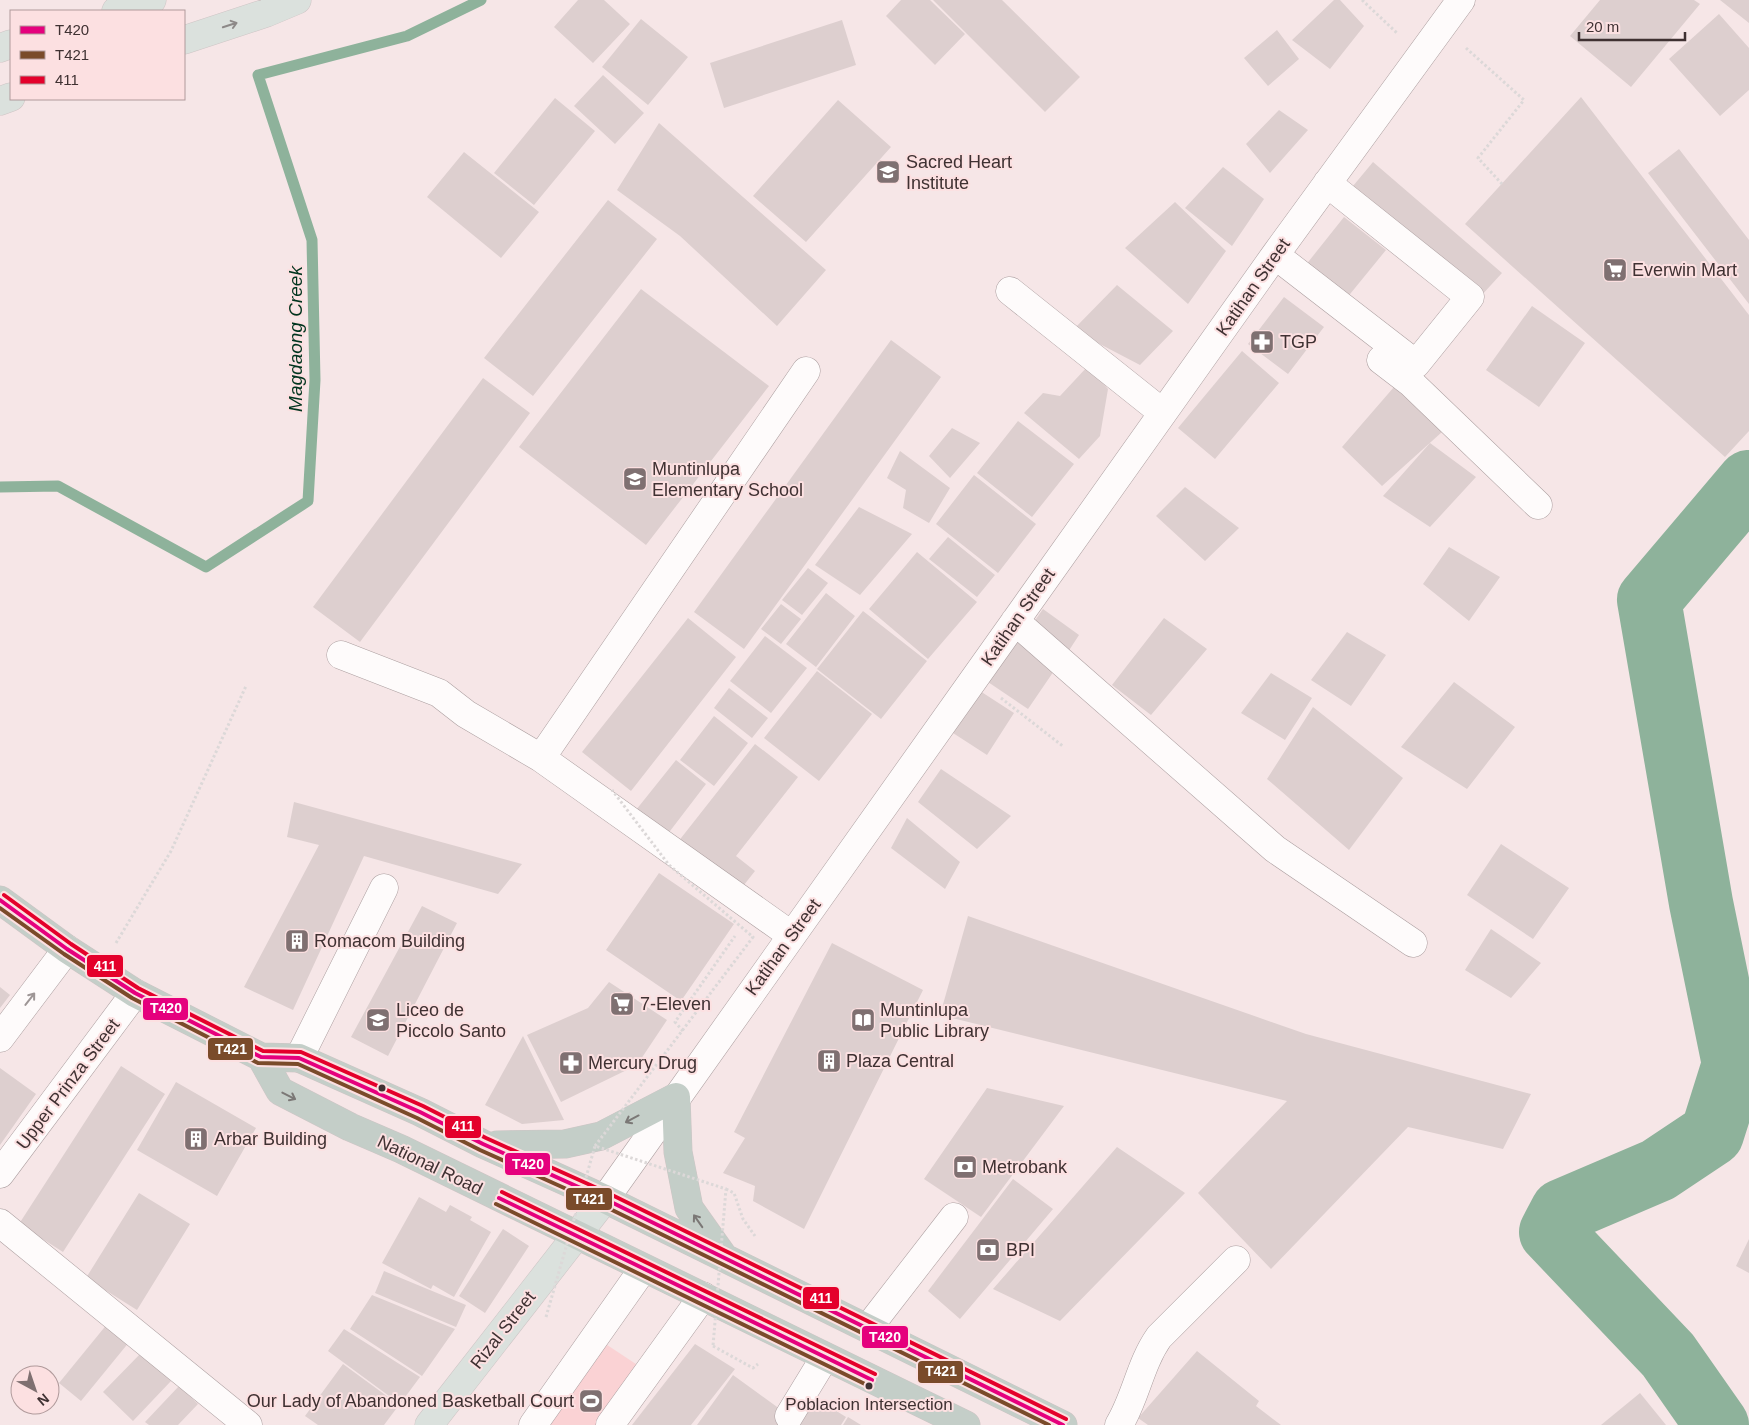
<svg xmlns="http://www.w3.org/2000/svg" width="1749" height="1425" viewBox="0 0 1749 1425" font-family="Helvetica,sans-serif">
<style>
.green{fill:#fad2d4}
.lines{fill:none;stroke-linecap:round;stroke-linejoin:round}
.stream{stroke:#8eb29b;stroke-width:11}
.river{stroke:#8eb29b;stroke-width:64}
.building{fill:#ddcfcf}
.minor-casing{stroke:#ac9fa0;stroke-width:29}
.major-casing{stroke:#cec5c5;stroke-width:29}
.highway-casing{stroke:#cec5c5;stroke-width:29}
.path{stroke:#dcd8d8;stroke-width:3;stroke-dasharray:2.5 2.5;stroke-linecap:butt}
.minor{stroke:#fefbfb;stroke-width:28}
.major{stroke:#dbe1dd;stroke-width:28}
.highway{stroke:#c4cec8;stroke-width:28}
.path-bridge{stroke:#dcd8d8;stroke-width:3;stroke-dasharray:2.5 2.5;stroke-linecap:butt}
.bus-1-casing{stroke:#fce0e1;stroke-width:8}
.bus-2-casing{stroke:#fce0e1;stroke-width:8}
.bus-3-casing{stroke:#fce0e1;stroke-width:8}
.bus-1{stroke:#e5007d;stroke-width:4}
.bus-2{stroke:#7a4b2a;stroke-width:4}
.bus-3{stroke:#e4002b;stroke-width:4}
.oneway{stroke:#8d8988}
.oneway2{stroke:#9e9696}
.oneway3{stroke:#7b7876}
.bus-dot{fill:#3f3132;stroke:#fce0e1;stroke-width:2}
.labels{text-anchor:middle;stroke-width:4;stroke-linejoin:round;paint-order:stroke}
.bus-label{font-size:17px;fill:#3f3132;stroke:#fce0e1}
.poi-label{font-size:18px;fill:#3f3132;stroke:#fce0e1;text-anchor:start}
.street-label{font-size:18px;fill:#3f3132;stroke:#fce0e1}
.water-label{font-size:19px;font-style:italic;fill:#01341e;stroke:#fce0e1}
.line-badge{stroke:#fce0e1;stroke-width:2}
.badge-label{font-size:14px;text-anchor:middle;font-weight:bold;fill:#fff}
</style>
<rect width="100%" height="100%" fill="#f6e6e7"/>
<!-- green -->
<path class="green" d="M589 1333 654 1376 622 1425H527Z"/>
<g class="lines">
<!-- stream -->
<path class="stream" d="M0 487 58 486 206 567 308 501 315 380 312 240 258 75 407 36 481 0"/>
<!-- river -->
<path class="river" d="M1717 1425 1668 1355 1551 1232 1562 1211 1658 1170 1712 1134 1734 1064 1701 903 1649 600 1749 482"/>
</g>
<!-- building -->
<path class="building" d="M578 0H604L630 24 593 63 554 27Z
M901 0H930L965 34 935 65 886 16Z
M933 0H1002L1080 77 1045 112Z
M1334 0H1340L1364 26 1330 69 1292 40Z
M1600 0H1694L1700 4 1631 87 1570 36Z
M1720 0H1749V23Z
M1719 14 1749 48V90L1720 116 1669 59Z
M641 19 688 57 648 105 602 67Z
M842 20 856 65 724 108 710 63Z
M1277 30 1299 59 1268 86 1244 58Z
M603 75 644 113 615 144 574 106Z
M1581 97 1749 315V431L1725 457 1465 224Z
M555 98 595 131 534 205 494 173Z
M838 100 891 147 806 242 753 196Z
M1279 110 1308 130 1270 173 1246 144Z
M659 123 826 270 777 326 680 236 617 190Z
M1679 149 1749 240V304L1648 173Z
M464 152 539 212 501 258 427 197Z
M1373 162 1502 273 1480 297 1353 186Z
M1223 167 1264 199 1232 246 1185 208Z
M608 200 657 239 533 396 484 358Z
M1175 202 1226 251 1188 304 1125 248Z
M1344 217 1386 250 1346 299 1305 266Z
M1117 285 1173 331 1140 365 1073 330Z
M641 289 769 386 646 545 519 447Z
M1284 297 1324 327 1288 374 1248 344Z
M1532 306 1585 343 1539 407 1486 370Z
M891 340 941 377 744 649 694 612Z
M1242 351 1279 383 1215 459 1178 428Z
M1088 366 1108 389 1100 436 1079 459 1024 413 1043 393 1060 396Z
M483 378 530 413 360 642 313 607Z
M1394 387 1442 432 1382 486 1342 447Z
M1018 421 1074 464 1032 517 977 473Z
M952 428 980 443 950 478 929 456Z
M1430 443 1476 477 1430 527 1383 496Z
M900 451 950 488 929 523 903 508 906 490 887 478Z
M974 475 1036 524 998 573 936 524Z
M1185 487 1239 528 1205 561 1156 516Z
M859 507 912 534 860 595 815 565Z
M948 537 995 575 977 597 929 559Z
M1449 547 1500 577 1469 621 1423 584Z
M917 552 977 602 928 659 869 609Z
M808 568 828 583 802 615 782 600Z
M826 593 855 616 816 667 786 644Z
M781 604 801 619 781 644 761 629Z
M1043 609 1079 635 1068 652 1031 626Z
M863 611 927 661 881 719 817 669Z
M688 618 736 657 631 791 582 752Z
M1164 618 1207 649 1151 715 1112 685Z
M1347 632 1386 655 1351 706 1311 680Z
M765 636 807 668 771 713 730 681Z
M1019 638 1058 665 1028 709 988 682Z
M817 671 872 714 819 781 764 738Z
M1271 673 1312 698 1285 740 1241 713Z
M1454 682 1515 727 1467 789 1401 747Z
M729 688 768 718 752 738 714 708Z
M980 691 1014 713 987 755 953 733Z
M1313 707 1403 778 1349 850 1267 779Z
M714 716 748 743 714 786 680 760Z
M755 744 798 777 736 856 755 871 736 895 674 847Z
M676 760 706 784 667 835 636 810Z
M941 769 1011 816 977 849 918 802Z
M294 802 522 864 498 894 364 856 293 1010 244 987 319 845 287 837Z
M907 818 960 862 945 889 891 848Z
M1501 844 1569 888 1533 939 1467 895Z
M659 873 734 924 681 1001 606 950Z
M422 906 457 923 388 1056 351 1037Z
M968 916 1306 1034 1531 1094 1503 1149 1408 1127 1271 1269 1198 1193 1287 1101 940 1015Z
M1491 929 1541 963 1511 998 1465 970Z
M832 943 923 990 804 1229 753 1201 755 1186 723 1173 745 1138 734 1132Z
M609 982 667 1020 637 1065 561 1102 527 1035 588 1008Z
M0 987 10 995 0 1008Z
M523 1036 564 1120 522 1124 485 1105Z
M121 1066 165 1094 63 1252 19 1224Z
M0 1068 36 1094 0 1145Z
M176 1082 256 1128 217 1196 137 1150Z
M987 1088 1064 1106 981 1217 924 1179Z
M1117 1147 1185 1193 1060 1321 993 1289Z
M1013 1179 1053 1209 960 1319 928 1291Z
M139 1193 190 1224 137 1310 86 1278Z
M419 1197 446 1212 450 1205 472 1217 470 1220 491 1232 454 1297 433 1285 431 1289 382 1263Z
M503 1229 529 1246 485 1313 459 1296Z
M1749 1239V1273L1736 1266Z
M384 1271 466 1305 456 1327 375 1293Z
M372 1295 455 1329 422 1376 350 1329Z
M108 1323 130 1341 81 1401 59 1383Z
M344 1329 420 1377 400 1404 328 1351Z
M695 1344 735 1369 691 1425H632Z
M1197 1351 1259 1401 1256 1406 1281 1425H1148L1138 1418Z
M141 1353 171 1381 133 1421 103 1392Z
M343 1364 399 1405 384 1425H318L305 1416Z
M733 1375 795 1420 791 1425H697Z
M179 1386 198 1404 178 1425H149L145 1422Z
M1640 1393 1666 1425H1601Z
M814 1397 846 1417 841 1425H797Z
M848 1417 861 1425H843Z"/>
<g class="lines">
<defs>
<path id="minor" d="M1275 255 1416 364 1470 297 1327 183
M1010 291 1163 413
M1381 360 1411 383 1538 505
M1015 621 1275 849 1413 943
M341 655 439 693 466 714 541 758 791 935
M541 758 806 371
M0 1038 67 949
M299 1058 384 888
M0 1174 135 993
M605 1199 1275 255 1461 0
M0 1223 248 1425
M868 1328 954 1217
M789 1416 825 1357
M533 1425 643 1269
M610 1425 703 1296
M1119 1425C1136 1397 1140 1364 1159 1337L1236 1260"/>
<path id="major" d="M116 11 152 0
M184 40 266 13 297 0
M0 48 11 44
M0 101 11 97
M429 1425 605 1199"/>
<path id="highway" d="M0 900 67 949 135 993 261 1057 299 1058 420 1112 483 1144 605 1199 1063 1425
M261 1057 280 1091 350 1127 401 1149 966 1425
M497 1145 565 1144 601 1136 676 1097 678 1152 689 1208 723 1256"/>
</defs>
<!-- minor casing -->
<use href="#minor" class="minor-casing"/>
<!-- major casing -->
<use href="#major" class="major-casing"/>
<!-- highway casing -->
<use href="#highway" class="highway-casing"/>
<!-- path -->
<path class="path" d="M1362 0 1398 34
M1466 48 1524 100 1478 158 1502 184
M1001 698 1064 747
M116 943 171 851 246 686
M683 1031 675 1022 735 936
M726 1189 734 1193 743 1219 755 1236
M713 1346 753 1368 758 1364"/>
<!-- minor -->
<use href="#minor" class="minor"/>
<!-- major -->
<use href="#major" class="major"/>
<!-- highway -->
<use href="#highway" class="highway"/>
<!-- path-bridge -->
<path class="path-bridge" d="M595 1146 753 937 669 865 612 790
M546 1317 595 1146 726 1189 713 1346"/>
<defs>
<path id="bus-1" d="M0 900 67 949 135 993 261 1057 299 1058 420 1112 483 1144 605 1199 1063 1425
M499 1198 872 1380"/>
<path id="bus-2" d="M0 908 64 954 132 998 258 1063 298 1064 417 1118 480 1150 602 1205 1049 1425
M496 1204 869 1386"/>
<path id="bus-3" d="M4 895 71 944 138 988 263 1051 301 1052 423 1106 486 1138 608 1193 1066 1419
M502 1192 875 1374"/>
</defs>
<!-- bus-1 casing -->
<use href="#bus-1" class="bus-1-casing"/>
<!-- bus-2 casing -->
<use href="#bus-2" class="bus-2-casing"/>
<!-- bus-3 casing -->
<use href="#bus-3" class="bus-3-casing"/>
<!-- bus-1 -->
<use href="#bus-1" class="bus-1"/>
<!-- bus-2 -->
<use href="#bus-2" class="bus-2"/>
<!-- bus-3 -->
<use href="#bus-3" class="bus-3"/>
</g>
<!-- one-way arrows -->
<defs><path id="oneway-shaft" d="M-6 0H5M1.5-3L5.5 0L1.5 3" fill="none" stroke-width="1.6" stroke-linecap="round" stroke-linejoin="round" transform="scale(1.25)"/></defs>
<use class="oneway" href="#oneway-shaft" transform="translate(230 25) rotate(-18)"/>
<use class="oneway2" href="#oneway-shaft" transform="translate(30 999) rotate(-52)"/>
<g class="oneway3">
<use href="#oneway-shaft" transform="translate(289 1096) rotate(27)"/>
<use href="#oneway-shaft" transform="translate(632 1119) rotate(152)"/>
<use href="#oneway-shaft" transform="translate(698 1221) rotate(-125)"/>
</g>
<!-- icons -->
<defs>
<symbol id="school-square" viewBox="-11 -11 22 22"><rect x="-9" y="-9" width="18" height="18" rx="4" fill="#7f7071" stroke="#fce0e1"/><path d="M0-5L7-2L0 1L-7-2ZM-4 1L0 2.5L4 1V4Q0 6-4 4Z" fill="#fff"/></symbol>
<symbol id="supermarket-square" viewBox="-11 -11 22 22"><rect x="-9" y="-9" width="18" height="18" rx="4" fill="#7f7071" stroke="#fce0e1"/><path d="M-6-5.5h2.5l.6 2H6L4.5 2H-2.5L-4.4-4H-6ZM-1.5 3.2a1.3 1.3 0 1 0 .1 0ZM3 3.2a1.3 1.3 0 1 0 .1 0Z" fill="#fff"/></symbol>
<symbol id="pharmacy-square" viewBox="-11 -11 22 22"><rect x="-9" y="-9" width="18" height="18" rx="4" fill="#7f7071" stroke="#fce0e1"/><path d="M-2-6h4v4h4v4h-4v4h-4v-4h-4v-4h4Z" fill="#fff"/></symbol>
<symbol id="building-square" viewBox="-11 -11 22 22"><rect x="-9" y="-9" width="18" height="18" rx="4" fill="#7f7071" stroke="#fce0e1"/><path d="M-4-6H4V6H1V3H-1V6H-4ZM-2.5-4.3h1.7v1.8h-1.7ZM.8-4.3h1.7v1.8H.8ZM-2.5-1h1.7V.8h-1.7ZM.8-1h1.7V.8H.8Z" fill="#fff"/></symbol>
<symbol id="library-square" viewBox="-11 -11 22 22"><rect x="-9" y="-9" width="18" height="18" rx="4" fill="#7f7071" stroke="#fce0e1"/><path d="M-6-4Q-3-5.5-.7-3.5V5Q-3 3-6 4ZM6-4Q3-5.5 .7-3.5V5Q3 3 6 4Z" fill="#fff"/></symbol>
<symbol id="bank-square" viewBox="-11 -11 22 22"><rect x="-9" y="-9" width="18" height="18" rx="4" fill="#7f7071" stroke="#fce0e1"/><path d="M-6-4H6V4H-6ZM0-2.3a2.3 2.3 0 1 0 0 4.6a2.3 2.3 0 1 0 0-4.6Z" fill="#fff"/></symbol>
<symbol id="stadium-square" viewBox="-11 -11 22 22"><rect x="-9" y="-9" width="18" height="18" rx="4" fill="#7f7071" stroke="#fce0e1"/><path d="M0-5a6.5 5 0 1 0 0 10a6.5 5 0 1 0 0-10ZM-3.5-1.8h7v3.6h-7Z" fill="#fff"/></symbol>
</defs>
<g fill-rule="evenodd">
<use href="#school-square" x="874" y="158" width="28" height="28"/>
<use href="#supermarket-square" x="1601" y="256" width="28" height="28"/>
<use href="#pharmacy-square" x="1248" y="328" width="28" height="28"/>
<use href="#school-square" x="621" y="465" width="28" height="28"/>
<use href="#building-square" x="283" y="927" width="28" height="28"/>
<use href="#supermarket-square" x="608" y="990" width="28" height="28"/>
<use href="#school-square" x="364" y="1006" width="28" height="28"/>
<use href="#library-square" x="849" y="1006" width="28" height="28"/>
<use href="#building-square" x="815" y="1047" width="28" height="28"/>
<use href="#pharmacy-square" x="557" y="1049" width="28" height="28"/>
<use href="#building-square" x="182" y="1125" width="28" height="28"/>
<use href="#bank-square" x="951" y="1153" width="28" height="28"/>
<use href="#bank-square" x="974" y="1236" width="28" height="28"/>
<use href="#stadium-square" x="577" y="1387" width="28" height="28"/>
</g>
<!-- markers -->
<g class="bus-dot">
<circle cx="382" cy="1088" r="4.5"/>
<circle cx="869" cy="1386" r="4.5"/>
</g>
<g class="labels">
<!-- bus labels -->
<g class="bus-label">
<text x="869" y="1410">Poblacion Intersection</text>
</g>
<!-- poi labels -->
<g class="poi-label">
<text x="906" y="168">Sacred Heart<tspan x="906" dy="21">Institute</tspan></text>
<text x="1632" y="276">Everwin Mart</text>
<text x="1280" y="348">TGP</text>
<text x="652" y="475">Muntinlupa<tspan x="652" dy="21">Elementary School</tspan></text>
<text x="314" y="947">Romacom Building</text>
<text x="640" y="1010">7-Eleven</text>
<text x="396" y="1016">Liceo de<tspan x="396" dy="21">Piccolo Santo</tspan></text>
<text x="880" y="1016">Muntinlupa<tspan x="880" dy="21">Public Library</tspan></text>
<text x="846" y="1067">Plaza Central</text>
<text x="588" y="1069">Mercury Drug</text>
<text x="214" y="1145">Arbar Building</text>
<text x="982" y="1173">Metrobank</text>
<text x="1006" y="1256">BPI</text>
<text x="574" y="1407" text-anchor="end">Our Lady of Abandoned Basketball Court</text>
</g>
<!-- street labels -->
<g class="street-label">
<text transform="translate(1253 287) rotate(-55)" y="6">Katihan Street</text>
<text transform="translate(1018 617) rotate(-55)" y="6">Katihan Street</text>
<text transform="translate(783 947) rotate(-54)" y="6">Katihan Street</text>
<text transform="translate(68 1084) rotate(-53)" y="6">Upper Prinza Street</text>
<text transform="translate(430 1165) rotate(26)" y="6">National Road</text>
<text transform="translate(503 1330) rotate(-52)" y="6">Rizal Street</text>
</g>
<!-- water labels -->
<g class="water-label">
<text transform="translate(295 339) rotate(-90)" y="7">Magdaong Creek</text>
</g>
</g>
<g class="line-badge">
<rect x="86" y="954" width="38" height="24" rx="5" fill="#e4002b"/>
<rect x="142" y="997" width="47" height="24" rx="5" fill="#e5007d"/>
<rect x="207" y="1037" width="47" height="24" rx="5" fill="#7a4b2a"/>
<rect x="444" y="1115" width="38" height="24" rx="5" fill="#e4002b"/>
<rect x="504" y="1152" width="47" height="24" rx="5" fill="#e5007d"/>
<rect x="565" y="1187" width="48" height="24" rx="5" fill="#7a4b2a"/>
<rect x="802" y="1286" width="38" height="24" rx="5" fill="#e4002b"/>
<rect x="861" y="1325" width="48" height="24" rx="5" fill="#e5007d"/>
<rect x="917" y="1360" width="47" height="24" rx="5" fill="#7a4b2a"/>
</g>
<g class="badge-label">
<text x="105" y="971">411</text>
<text x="166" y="1013">T420</text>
<text x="231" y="1054">T421</text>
<text x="463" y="1131">411</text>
<text x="528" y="1169">T420</text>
<text x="589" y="1204">T421</text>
<text x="821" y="1303">411</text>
<text x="885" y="1342">T420</text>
<text x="941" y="1376">T421</text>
</g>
<!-- legend -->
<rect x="10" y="10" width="175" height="90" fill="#fce0e1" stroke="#b09a9b"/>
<rect x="20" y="26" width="25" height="8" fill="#e5007d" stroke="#b09a9b"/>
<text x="55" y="35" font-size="15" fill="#3f3132">T420</text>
<rect x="20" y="51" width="25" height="8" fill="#7a4b2a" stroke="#b09a9b"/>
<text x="55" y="60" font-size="15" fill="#3f3132">T421</text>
<rect x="20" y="76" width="25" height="8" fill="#e4002b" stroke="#b09a9b"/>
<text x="55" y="85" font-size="15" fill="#3f3132">411</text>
<!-- north arrow -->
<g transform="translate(35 1390) rotate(140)"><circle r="24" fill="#fce0e1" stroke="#b09a9b"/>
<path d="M0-4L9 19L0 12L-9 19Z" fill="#7f7071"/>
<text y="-8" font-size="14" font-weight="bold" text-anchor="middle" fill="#3f3132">N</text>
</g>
<!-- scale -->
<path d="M1579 32v8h106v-8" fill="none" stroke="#3f3132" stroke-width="2.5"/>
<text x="1586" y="32" font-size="15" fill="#3f3132" stroke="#fce0e1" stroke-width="4" paint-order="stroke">20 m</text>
</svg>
